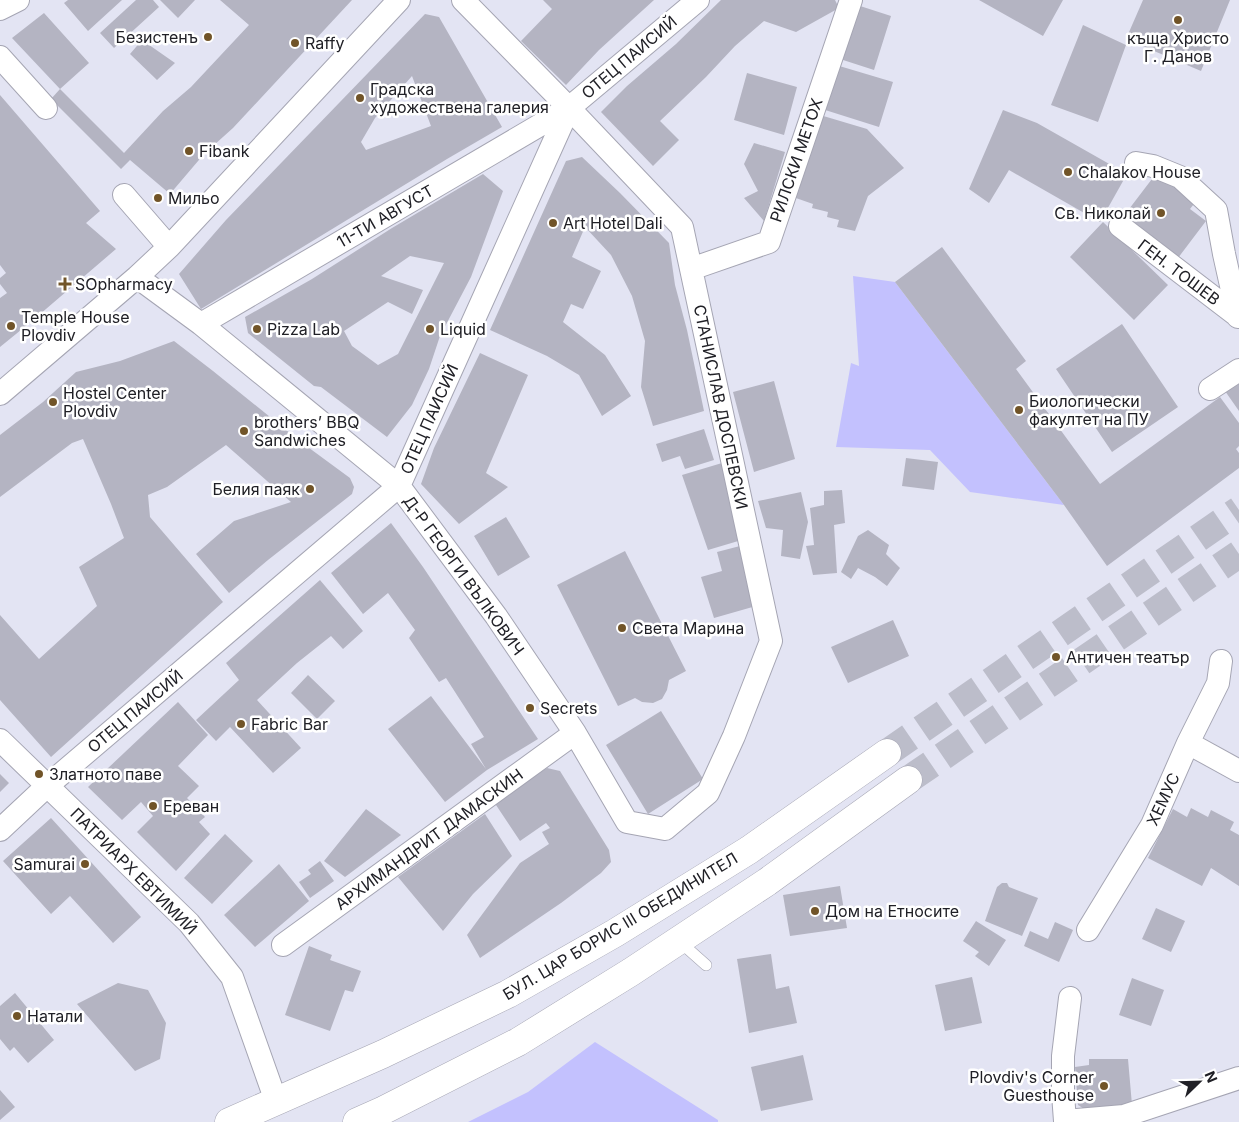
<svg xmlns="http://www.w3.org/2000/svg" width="1239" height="1122" viewBox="0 0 1239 1122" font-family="Inter,sans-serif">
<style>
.green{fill:#c3c1fe}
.building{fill:#b4b4c2;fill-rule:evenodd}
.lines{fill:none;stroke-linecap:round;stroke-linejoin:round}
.primary-tunnel{stroke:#bcbdca;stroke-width:28;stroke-dasharray:28 14;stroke-linecap:butt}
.lane-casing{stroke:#a5a5b3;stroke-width:12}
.street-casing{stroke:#a5a5b3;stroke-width:24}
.primary-casing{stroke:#a5a5b3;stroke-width:29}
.lane{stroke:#fff;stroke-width:11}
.street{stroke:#fff;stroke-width:22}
.primary{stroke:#fff;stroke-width:28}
.poi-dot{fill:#715428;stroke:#fff;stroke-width:2}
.labels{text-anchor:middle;stroke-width:5;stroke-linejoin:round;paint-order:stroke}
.poi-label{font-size:16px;fill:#202026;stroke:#fff;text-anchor:start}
.street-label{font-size:16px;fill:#202026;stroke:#fff}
</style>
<rect width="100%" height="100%" fill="#e3e4f3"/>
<!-- green -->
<path class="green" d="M853 276 895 282 1064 505 970 492 930 450 836 447 851 363 859 366Z
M595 1042 718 1120V1122H468L528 1092Z"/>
<!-- building -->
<path class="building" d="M68 0H122L88 31 64 3Z
M136 0H153L159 7 114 48 100 33Z
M160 0H195L178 18Z
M220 0H352L233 128 204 154 170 194 130 160 121 169 51 99 60 89 124 153 163 111 191 87 249 25Z
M543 0H654L599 50 566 85 521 41 552 9Z
M721 0H835L839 8 796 32 764 21 735 46 706 77 660 121 679 140 653 166 601 112 627 86 676 44Z
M979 0H1063L1043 36Z
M1143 0H1230L1201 71 1126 39Z
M857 5 891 16 874 70 840 59Z
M44 13 89 63 60 89 12 38Z
M425 14 439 17 502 127 447 159 201 309 179 274 226 220ZM412 76 431 126 366 150 361 142 375 118Z
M1083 25 1126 45 1098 122 1051 105Z
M142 40 175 63 157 80 130 54Z
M836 65 893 82 879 127 822 109Z
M747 73 797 87 784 135 734 120Z
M0 95 100 211 86 223 116 249 32 321 0 347V298L7 293 0 284V278L6 273 0 265Z
M1003 110 1037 123 1127 174 1100 222 1009 170 989 203 969 189Z
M820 115 867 129 904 168 868 196 855 231 837 227 839 220 827 217 828 212 812 208 813 204 793 197Z
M754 143 785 152 764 221 744 198 758 191 744 164Z
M582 157 620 193 669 243 675 285 687 330 704 411 653 426 641 387 645 341 632 296 611 255 585 227 572 257 601 271 583 309 571 304 563 322 605 355 631 396 602 416 579 375 547 356 490 330 566 161Z
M1158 171 1197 200 1190 209 1206 221 1178 258 1123 217Z
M483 174 503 191 471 277 440 336 429 369 412 405 387 437 321 387 314 386 248 333 245 317 312 279 392 228ZM410 256 444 263 398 354 378 365 352 346 344 331 388 302 412 314 423 290 381 276Z
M1103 222 1168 285 1134 320 1070 257Z
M942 247 1026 361 1016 369 1100 484 1220 397 1239 423V446L1236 449 1239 453V468L1107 566 1064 505 895 282Z
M1122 324 1178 407 1112 452 1056 369Z
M174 341 213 371 301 442 350 478 354 487 352 494 268 560 229 593 196 554 234 521 291 502 226 445 167 487 148 495 150 517 223 602 51 757 0 700V615L39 659 97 606 79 567 124 538 111 504 83 439 72 443 0 497V435L43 402 76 372 120 361Z
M480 353 528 375 486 473 508 487 459 524 421 484 434 448Z
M774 381 795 459 754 472 733 392Z
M1239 382V411L1225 391Z
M704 429 714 460 685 469 680 456 662 462 656 444Z
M906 458 938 462 934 490 902 486Z
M722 463 745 539 708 550 682 475Z
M842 490 845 523 834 525 837 573 813 575 806 546 814 545 810 508 824 505V491Z
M801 492 808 522 800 559 781 556 783 530 766 528 758 501Z
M506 517 530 557 498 576 474 536Z
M391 523 423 567 538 739 487 770 445 802 388 729 431 696 486 769 471 744 484 737 446 678 439 682 409 638 415 630 388 593 363 614 331 573Z
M868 530 889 545 886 554 900 568 887 586 875 577 858 568 851 579 841 572 858 536Z
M740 546 756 606 714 618 701 577 722 571 717 552Z
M625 551 686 671 669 680 667 690 662 699 653 703 642 702 635 698 618 706 557 585Z
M320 580 363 631 343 649 331 636 297 663 257 700 301 748 273 773 230 727 216 741 196 720 239 680 226 663Z
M893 620 909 656 848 683 831 647Z
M308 675 335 701 317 719 291 693Z
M178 702 208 735 178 766 199 786 187 798 205 817 199 822 210 834 176 871 137 832 153 816 141 802 122 820 88 787Z
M661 711 703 779 648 814 606 745Z
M547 768 560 771 609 850 611 862 601 873 561 903 480 958 467 935 520 863 549 844 542 832 550 828 546 823 520 841 494 802Z
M0 774 9 783 0 792Z
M1191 808 1208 817 1211 810 1234 822 1230 830 1239 835V886L1211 868 1202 886 1148 858 1173 809 1187 817Z
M366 809 401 835 345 877 324 861Z
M485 814 512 856 473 894 443 931 398 877Z
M51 818 141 917 113 943 70 896 51 914 3 861Z
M225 834 253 861 212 904 184 878Z
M320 861 334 881 310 898 299 882 311 874 308 870Z
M279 864 309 901 255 947 224 915Z
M1002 883H1007L1009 887 1038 898 1022 936 985 921 997 887Z
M840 886 847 928 790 936 783 895Z
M1156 908 1185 921 1171 952 1142 939Z
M976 921 1006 940 989 966 975 956 979 952 963 941Z
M1055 922 1073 930 1059 962 1024 946 1030 931 1048 939Z
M309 946 332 955 330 960 361 971 353 992 345 990 330 1031 285 1015Z
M771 954 776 989 789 986 797 1023 749 1033 737 959Z
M972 977 982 1023 945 1031 935 985Z
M1132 978 1164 990 1151 1026 1119 1015Z
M118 983 148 990 166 1023 160 1059 135 1071 77 1004Z
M15 993 54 1040 28 1063 14 1047 10 1051 0 1039V1006Z
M803 1055 813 1100 761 1111 751 1067Z
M1089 1059H1128L1132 1105 1089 1112 1078 1105 1075 1067 1089 1065Z
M0 1090 15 1107 0 1120Z"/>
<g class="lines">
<!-- primary-tunnel -->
<path class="primary-tunnel" d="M887 753 1239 510
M908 780 1239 554"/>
<defs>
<path id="lane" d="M679 941 706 965"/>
<path id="street" d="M0 9 18 0
M0 57 46 108
M1136 163 1153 166 1180 177 1216 210 1224 254 1238 317
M124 195 169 247
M1120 226 1239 317
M691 269 769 242 851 0
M137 277 201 324 399 486 496 616 575 733 627 822 665 829 708 793 734 736 771 641 682 227 569 108 463 0
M201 324 569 108
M1210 389 1239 370
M0 394 137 277 169 247 399 0
M0 740 189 923 232 977 276 1101
M1188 743 1239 771
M0 830 47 786 399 486 569 108 698 0
M1088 930 1152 825 1188 743 1218 683 1221 661
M283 945 575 733
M1070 998 1063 1056V1094L1065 1121 1124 1116 1239 1078"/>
<path id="primary" d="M229 1122 383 1054 508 994 615 933 749 850 887 753
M357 1122 384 1110 518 1042 631 972 767 882 908 780"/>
</defs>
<!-- lane casing -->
<use href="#lane" class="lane-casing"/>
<!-- street casing -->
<use href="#street" class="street-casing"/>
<!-- primary casing -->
<use href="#primary" class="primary-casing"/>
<!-- lane -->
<use href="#lane" class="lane"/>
<!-- street -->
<use href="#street" class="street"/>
<!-- primary -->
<use href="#primary" class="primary"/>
</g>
<!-- markers -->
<g class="poi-dot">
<circle cx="1178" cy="20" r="5"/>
<circle cx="208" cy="37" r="5"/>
<circle cx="295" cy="43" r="5"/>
<circle cx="360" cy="98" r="5"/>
<circle cx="189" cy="151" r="5"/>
<circle cx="1068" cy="172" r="5"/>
<circle cx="158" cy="198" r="5"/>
<circle cx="1161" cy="213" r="5"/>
<circle cx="553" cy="223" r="5"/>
<path d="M62.5 276.5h5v5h5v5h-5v5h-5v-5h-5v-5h5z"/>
<circle cx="11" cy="326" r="5"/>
<circle cx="257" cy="329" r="5"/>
<circle cx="430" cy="329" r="5"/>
<circle cx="53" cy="402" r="5"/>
<circle cx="1019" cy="410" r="5"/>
<circle cx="244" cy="431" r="5"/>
<circle cx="310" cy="489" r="5"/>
<circle cx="622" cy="628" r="5"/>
<circle cx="1056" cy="657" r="5"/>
<circle cx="530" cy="708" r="5"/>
<circle cx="241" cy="724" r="5"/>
<circle cx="39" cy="774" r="5"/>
<circle cx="153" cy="806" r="5"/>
<circle cx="85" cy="864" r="5"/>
<circle cx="815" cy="911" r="5"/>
<circle cx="17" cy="1016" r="5"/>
<circle cx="1104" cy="1086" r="5"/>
</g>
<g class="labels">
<!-- poi labels -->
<g class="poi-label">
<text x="198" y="43" text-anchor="end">Безистенъ</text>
<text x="1178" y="44" text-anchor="middle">къща Христо<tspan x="1178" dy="18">Г. Данов</tspan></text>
<text x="305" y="49">Raffy</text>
<text x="370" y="95">Градска<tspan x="370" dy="18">художествена галерия</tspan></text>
<text x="199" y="157">Fibank</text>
<text x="1078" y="178">Chalakov House</text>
<text x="168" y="204">Мильо</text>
<text x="1151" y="219" text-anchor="end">Св. Николай</text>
<text x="563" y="229">Art Hotel Dali</text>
<text x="75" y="290">SOpharmacy</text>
<text x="21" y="323">Temple House<tspan x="21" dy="18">Plovdiv</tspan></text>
<text x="267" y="335">Pizza Lab</text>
<text x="440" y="335">Liquid</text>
<text x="63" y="399">Hostel Center<tspan x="63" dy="18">Plovdiv</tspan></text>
<text x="1029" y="407">Биологически<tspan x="1029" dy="18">факултет на ПУ</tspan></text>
<text x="254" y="428">brothers’ BBQ<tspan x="254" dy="18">Sandwiches</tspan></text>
<text x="300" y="495" text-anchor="end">Белия паяк</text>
<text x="632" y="634">Света Марина</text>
<text x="1066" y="663">Античен театър</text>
<text x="540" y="714">Secrets</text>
<text x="251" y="730">Fabric Bar</text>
<text x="49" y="780">Златното паве</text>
<text x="163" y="812">Ереван</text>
<text x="75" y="870" text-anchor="end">Samurai</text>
<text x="825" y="917">Дом на Етносите</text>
<text x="27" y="1022">Натали</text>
<text x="1094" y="1083" text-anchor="end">Plovdiv's Corner<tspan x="1094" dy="18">Guesthouse</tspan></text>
</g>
<!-- street labels -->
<g class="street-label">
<text transform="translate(629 57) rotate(-40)" y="6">ОТЕЦ ПАИСИЙ</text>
<text transform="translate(796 160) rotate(-71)" y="6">РИЛСКИ МЕТОХ</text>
<text transform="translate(385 216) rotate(-30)" y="6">11-ТИ АВГУСТ</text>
<text transform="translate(1179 272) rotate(37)" y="6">ГЕН. ТОШЕВ</text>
<text transform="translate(721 407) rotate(78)" y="6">СТАНИСЛАВ ДОСПЕВСКИ</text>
<text transform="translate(429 419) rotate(-66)" y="6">ОТЕЦ ПАИСИЙ</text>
<text transform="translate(464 575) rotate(54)" y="6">Д-Р ГЕОРГИ ВЪЛКОВИЧ</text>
<text transform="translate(135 711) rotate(-40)" y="6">ОТЕЦ ПАИСИЙ</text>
<text transform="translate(1163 799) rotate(-65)" y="6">ХЕМУС</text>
<text transform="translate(429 839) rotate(-36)" y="6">АРХИМАНДРИТ ДАМАСКИН</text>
<text transform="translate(134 871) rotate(45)" y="6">ПАТРИАРХ ЕВТИМИЙ</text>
<text transform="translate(620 926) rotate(-31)" y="6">БУЛ. ЦАР БОРИС III ОБЕДИНИТЕЛ</text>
</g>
</g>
<!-- north arrow -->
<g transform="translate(1199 1082) rotate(67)" stroke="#ffffff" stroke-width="4" paint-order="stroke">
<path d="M0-4L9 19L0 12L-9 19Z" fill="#202026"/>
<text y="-8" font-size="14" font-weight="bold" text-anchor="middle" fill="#202026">N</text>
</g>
</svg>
